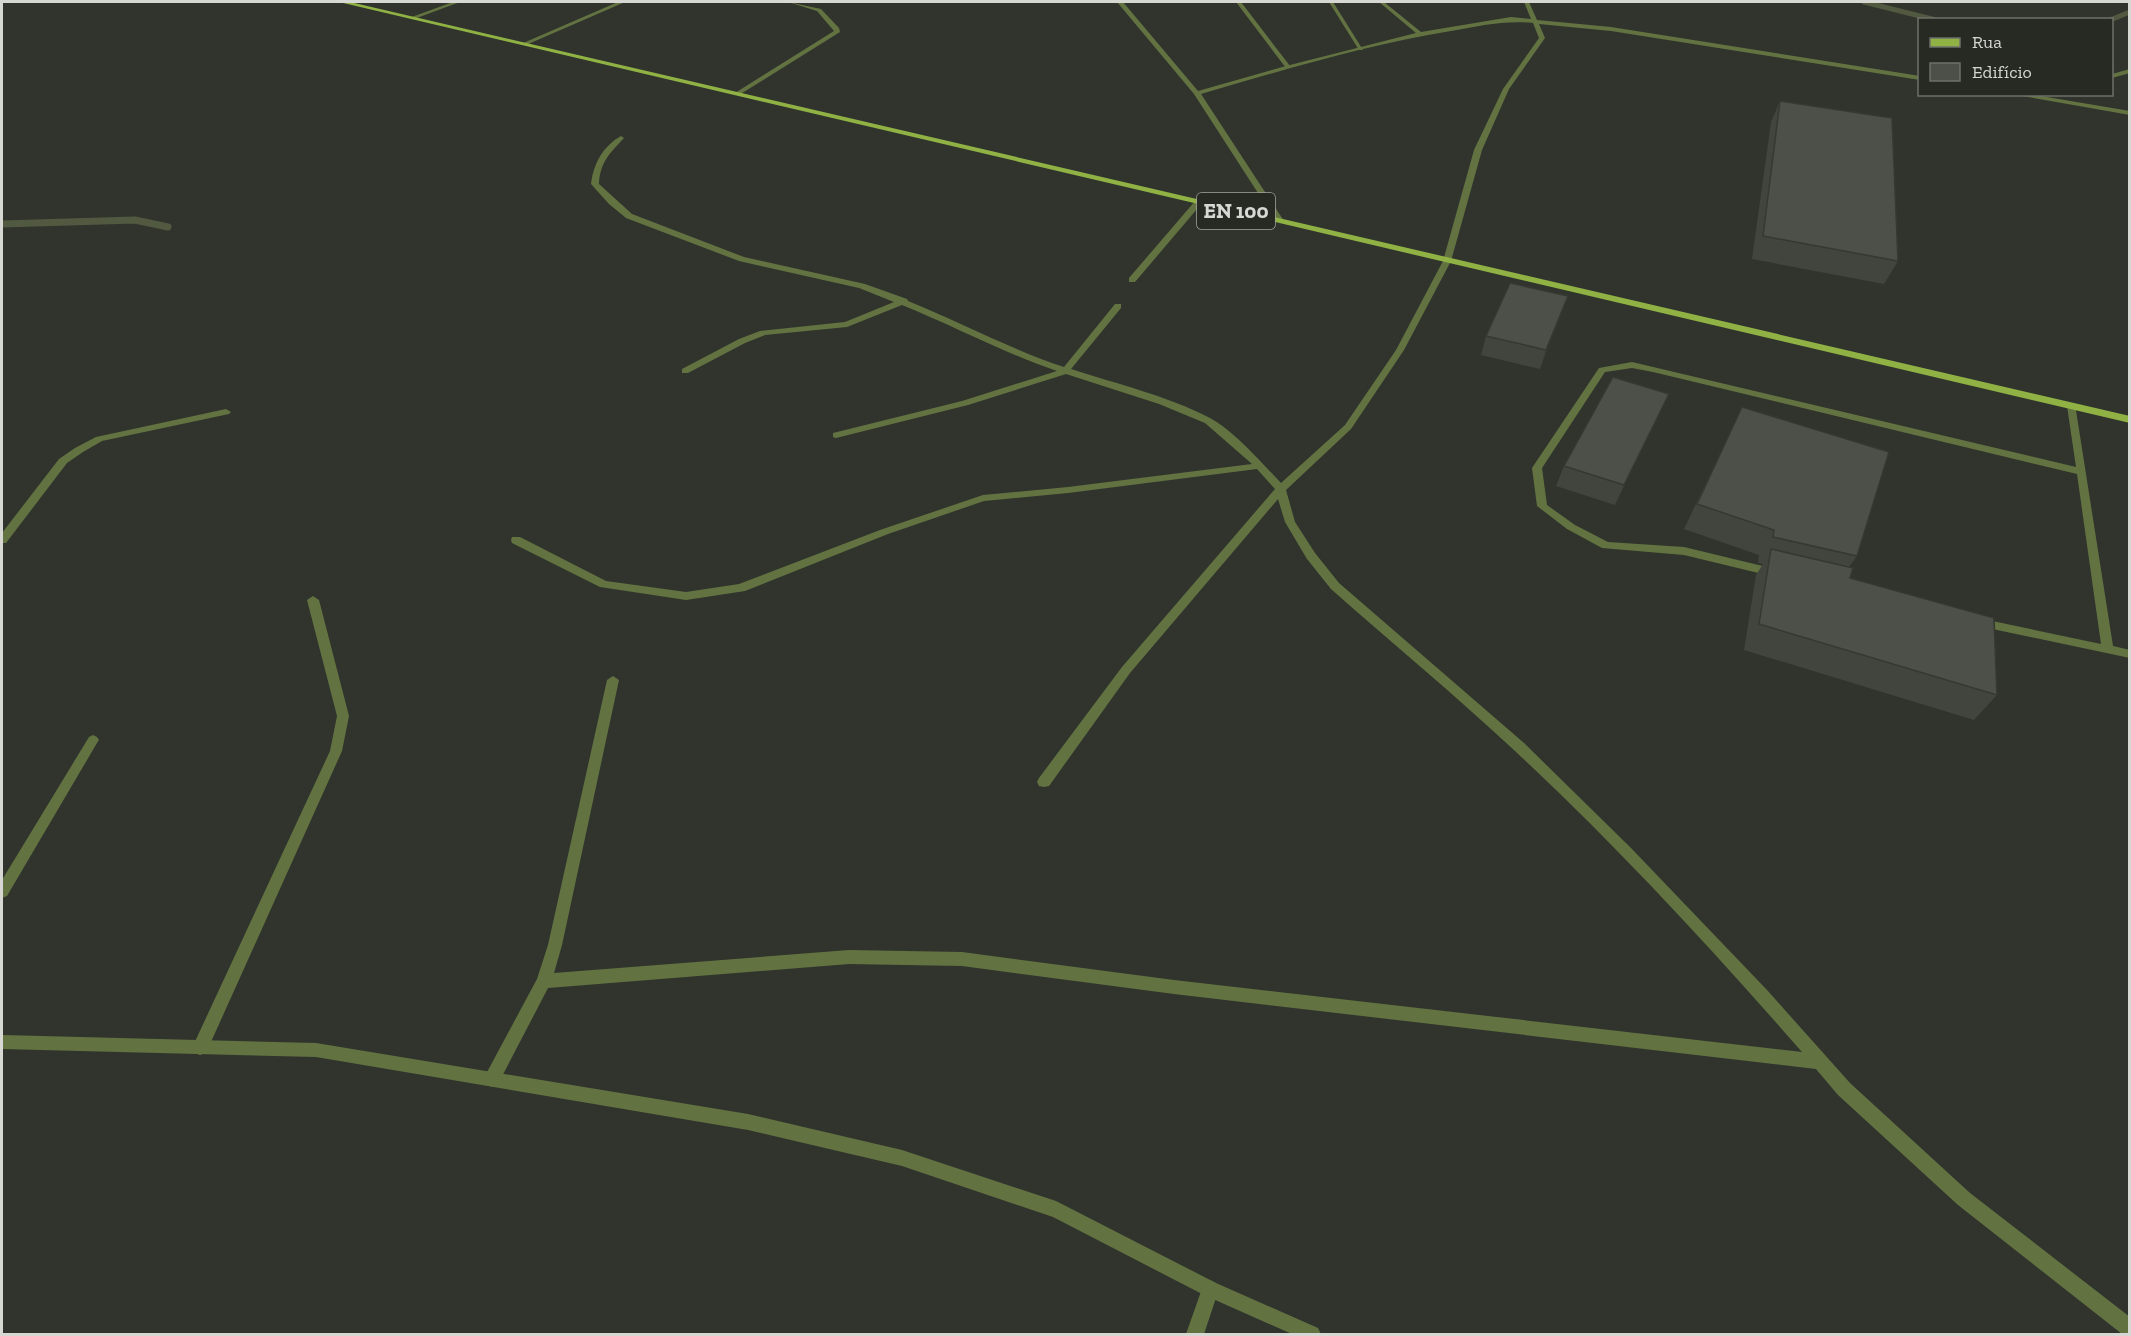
<svg xmlns="http://www.w3.org/2000/svg" width="2131" height="1336" viewBox="0 0 2131 1336" font-family="'Zilla Slab',serif">
<style>
.lines{fill:none;stroke-linecap:round;stroke-linejoin:round}
.stream-far1{stroke:#515a40;stroke-width:5}
.stream{stroke:#515a40;stroke-width:7}
.service{fill:#627341;fill-rule:evenodd}
.minor{fill:#627341;fill-rule:evenodd}
.tertiary{fill:#627341;fill-rule:evenodd}
.primary{fill:#90b244;fill-rule:evenodd}
.wall{fill:#42453e}
.shaded-wall{fill:#363832}
.building{fill:#4d5048;stroke:#363832;stroke-width:1.5}
.labels{text-anchor:middle;stroke-width:5;stroke-linejoin:round;paint-order:stroke}
.shield{fill:#272a23;stroke:#a2a49f;stroke-width:1.5}
.shield-label{font-size:21px;font-weight:bold;fill:#d7d8d4}
</style>
<rect width="100%" height="100%" fill="#31342d"/>
<g class="lines">
<!-- stream-far1 -->
<path class="stream-far1" d="M1864 2 1936 20
M2110 20 2130 12"/>
<!-- stream -->
<path class="stream" d="M2 224 135 220 168 227"/>
<!-- service -->
<path class="service" d="M453 2H460L414 19 409 18Z
M618 2H625L526 45 521 44Z
M788 2 821 9 839 28 840 32 739 95H735V93L834 31 817 11Z
M1236 2H1241L1290 66V68H1286Z
M1329 2H1333L1363 50H1359Z
M621 136 624 138C610 153 600 162 599 184L632 214 744 257 865 284 907 299 908 301C960 322 1010 349 1064 367L1115 304H1121V308L1071 369C1117 384 1168 396 1210 418 1234 431 1262 463 1281 483L1345 425 1396 350 1443 261 1450 259 1451 261 1404 350 1351 429 1286 490 1295 522 1315 553 1339 583 1524 743 1631 848 1767 990 1850 1083 1970 1193 2130 1317V1334H2122L1958 1205 1838 1095 1816 1069 1174 994 962 966 849 964 548 988 498 1084 492 1087 486 1084 484 1079 486 1074 537 979 548 945 607 680 613 676 619 680 562 945 554 973 849 950 962 952 1174 980 1802 1052C1711 948 1616 845 1515 751 1455 695 1392 643 1331 589L1307 559 1285 522 1278 499 1130 673 1049 786 1044 787 1039 786 1037 782 1039 778 1122 667 1275 489 1257 469 1068 493 984 501 888 534 745 591 686 600 600 587 512 543 511 540 512 537H520L606 581 686 592 739 584 880 530 983 495 1068 487 1252 464 1205 423 1159 404 1066 374 968 405 836 438 833 437V433L962 401 1057 371C1004 353 954 326 902 305L847 327 765 335 745 343 688 373H682V369L739 339 760 331 845 322 894 302 859 288 739 261 626 218 609 204 591 184C593 164 603 146 621 136Z
M1196 200 1203 202 1135 282H1129V278Z
M1632 362 2076 467 2067 406 2072 403 2075 404 2113 646 2130 650V658L1978 626 1972 622 1978 618 2101 644 2077 474 1653 372 1632 368 1605 372 1542 468 1547 505 1575 525 1608 542 1684 547 1775 569 1781 573 1775 577 1684 555 1602 548 1567 529 1537 506 1532 468 1599 368Z
M226 409 231 412 229 414 102 441 83 452 67 463 6 543H2V533L59 459 75 448 96 437Z
M313 596 319 600 349 716 342 751 206 1053 200 1055 194 1053 192 1048 330 751 337 716 307 600Z
M93 735 97 737 99 740 97 743 7 896 2 898V880L89 737Z
M1210 1280 1216 1283 1219 1289 1204 1334H1186L1204 1283Z"/>
<!-- minor -->
<path class="minor" d="M1117 2H1123L1198 91 1286 66 1416 33 1379 2H1384L1421 32 1511 17 1531 19 1524 2H1529L1537 20 1611 27 1920 76V80L1611 31 1539 24 1545 38 1509 89 1482 150 1451 261 1447 263 1443 261 1474 150 1503 89 1539 38 1533 23C1505 20 1479 26 1451 31 1366 45 1283 70 1201 94L1284 221 1280 223 1276 221 1194 94Z
M2130 69V73L2112 78V74Z
M2011 94H2029L2130 111V115Z"/>
<!-- tertiary -->
<path class="tertiary" d="M2 1035 316 1043 748 1114 902 1150 1056 1201 1216 1283 1318 1328 1321 1334H1292L1204 1295 1053 1217 902 1166 748 1130 316 1057 2 1049Z"/>
<!-- primary -->
<path class="primary" d="M339 2H350L2130 416V423Z"/>
</g>
<!-- wall -->
<path class="wall" d="M1780 101 1898 261 1884 284 1752 259 1771 122Z
M1561 314 1540 369 1481 355 1486 336Z
M1669 394 1615 505 1556 486 1564 466Z
M1742 407 1857 556 1849 567 1850 578 1997 695 1974 720 1744 650 1756 575 1763 564 1758 563 1759 555 1684 529Z"/>
<!-- shaded-wall -->
<path class="shaded-wall" d="M1568 296 1561 314 1540 369 1546 350Z
M1669 394 1660 413 1615 505 1624 485Z"/>
<!-- building -->
<path class="building" d="M1780 101 1892 118 1898 261 1763 236Z
M1510 283 1568 296 1546 350 1486 336Z
M1613 377 1669 394 1624 485 1564 466Z
M1742 407 1889 452 1857 556 1773 537 1774 530 1697 504Z
M1771 549 1853 568 1850 578 1994 618 1997 695 1759 624Z"/>
<g class="labels">
<!-- shield labels -->
<rect class="shield" x="1197" y="193" width="78" height="36" rx="4.5"/>
<g class="shield-label">
<text x="1236" y="218">EN 100</text>
</g>
</g>
<!-- border -->
<rect width="2131" height="1336" fill="none" stroke="#d7d8d4" stroke-width="6"/>
<!-- legend -->
<rect x="1918" y="18" width="195" height="78" fill="#272a23" stroke="#6d706a" stroke-width="1.5"/>
<rect x="1930" y="38" width="30" height="9" fill="#90b244" stroke="#6d706a" stroke-width="1.5"/>
<text x="1972" y="48" font-size="18" fill="#d7d8d4">Rua</text>
<rect x="1930" y="63" width="30" height="18" fill="#4d5048" stroke="#6d706a" stroke-width="1.5"/>
<text x="1972" y="78" font-size="18" fill="#d7d8d4">Edifício</text>
</svg>
